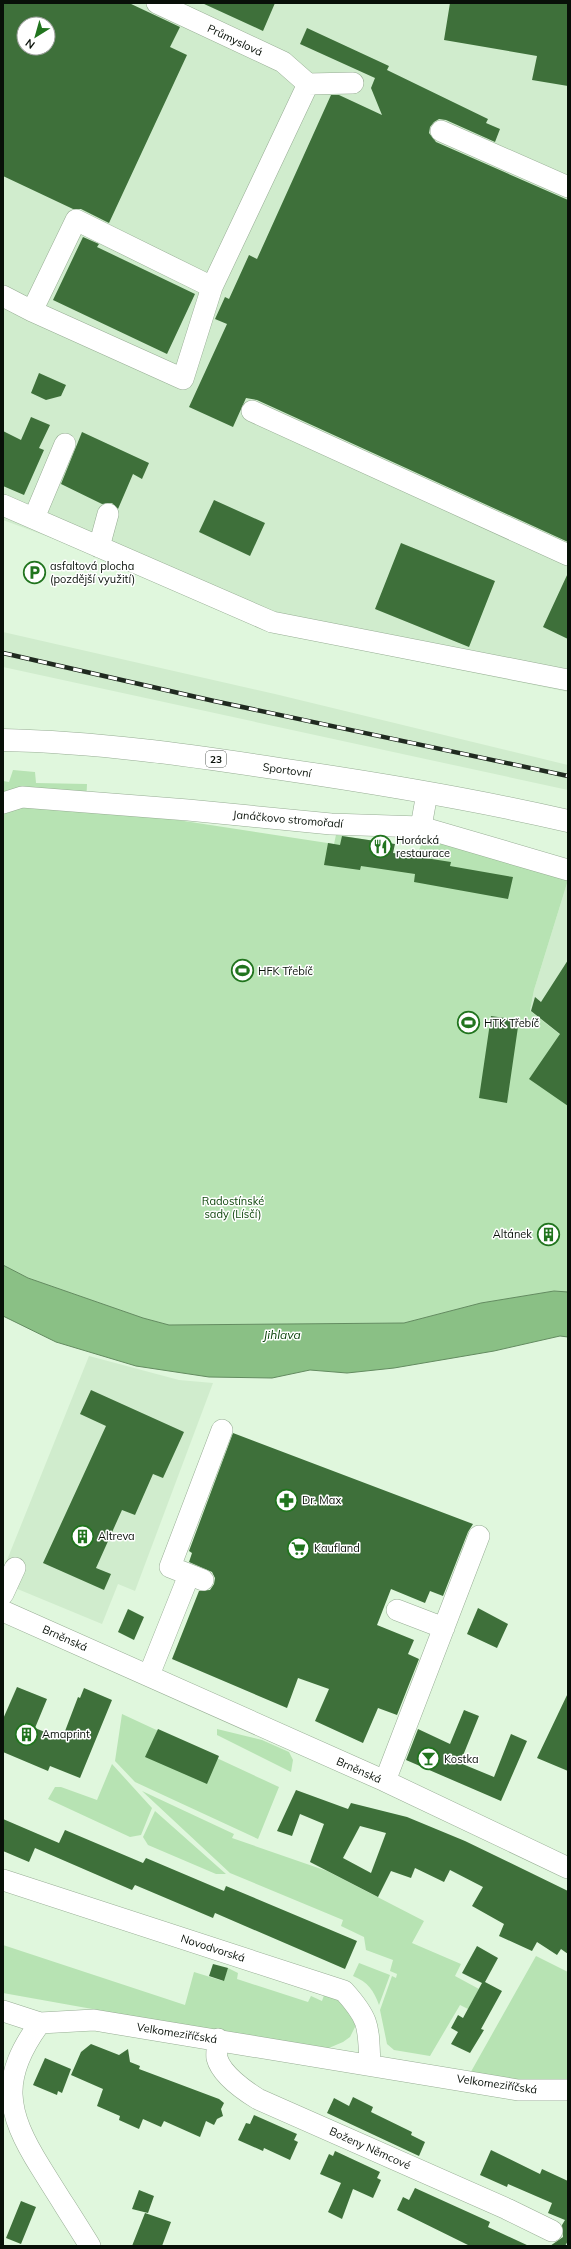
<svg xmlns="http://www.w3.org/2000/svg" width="571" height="2249" viewBox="0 0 571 2249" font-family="Mulish,sans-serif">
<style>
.built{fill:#d0eccd;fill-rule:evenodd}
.green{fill:#b7e3b3}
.water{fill:#8ac085;stroke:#638b60}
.building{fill:#3e703a;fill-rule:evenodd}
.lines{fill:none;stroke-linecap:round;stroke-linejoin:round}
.minor-casing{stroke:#97ad94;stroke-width:22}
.major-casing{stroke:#97ad94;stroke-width:23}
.minor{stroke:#fff;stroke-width:21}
.major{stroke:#fff;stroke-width:22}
.rail-casing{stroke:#202a20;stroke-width:4.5}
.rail{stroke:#fff;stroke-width:3;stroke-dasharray:9;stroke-linecap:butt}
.labels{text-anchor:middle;stroke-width:3;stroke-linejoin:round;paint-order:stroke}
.shield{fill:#fff;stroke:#525852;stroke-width:1}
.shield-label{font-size:10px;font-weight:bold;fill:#081008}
.street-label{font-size:11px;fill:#081008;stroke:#fff}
.poi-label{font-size:11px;fill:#081008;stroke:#fff;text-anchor:start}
.park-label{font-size:11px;fill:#0f470d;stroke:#fff}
.water-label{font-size:12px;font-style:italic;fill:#013c01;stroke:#fff}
</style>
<rect width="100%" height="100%" fill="#e0f7dd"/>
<!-- built -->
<path class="built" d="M3 3H568V692L346 647 3 520ZM24 24H48V48H24Z
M3 632 275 694 568 765V790L3 667Z
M568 880V1041L530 1012 534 990Z
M89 1356 179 1380 213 1383 135 1591 118 1584 102 1624 3 1583V1570L7 1560Z"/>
<!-- green -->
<path class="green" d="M13 770 35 772 36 783 87 784 86 806 334 844 336 835 394 844 393 853 417 856 422 842 435 841 568 880 534 990 530 1011 568 1041V1293L554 1291 481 1303 404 1323 169 1325 143 1318 28 1278 3 1265V781L9 782Z
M122 1714 279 1787 258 1839 135 1782 115 1761Z
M217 1729 262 1740 289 1752 293 1760 291 1772 217 1735Z
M112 1764 152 1808 141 1835 130 1837 48 1799 55 1787H61L97 1800Z
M142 1791 234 1834 232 1838 327 1871 424 1921 412 1943 461 1964 455 1976 479 1989 468 2009 460 2005 430 2056 394 2050 387 2044 380 2010 392 1976 396 1978 397 1974 390 1971 393 1960 366 1950 364 1937 341 1926 343 1920 230 1873Z
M155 1811 226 1874H216L148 1845 143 1837Z
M3 1945 185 2005 194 1972 223 1981 228 1968 238 1973 237 1979 308 2002 311 1996 322 2001 325 1992 350 2008 355 2018V2027L350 2037 343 2042 317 2053 176 2024 3 1993Z
M536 1956 568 1972V2080L557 2086 468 2077Z
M359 1963 390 1975 379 2005C374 1991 368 1982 353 1976Z"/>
<!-- water -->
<path class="water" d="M3 1265 28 1278 143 1318 169 1325 404 1323 481 1303 554 1291 568 1292V1337L560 1336 494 1351 394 1368 347 1373 310 1370 272 1378 209 1377 136 1366 56 1342 3 1316Z"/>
<!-- building -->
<path class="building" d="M3 3H129L180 27 170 47 187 55 109 223 81 209H73L3 176ZM24 24H48V48H24Z
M202 3H275L263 31Z
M450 3H568V86L532 80 537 56 444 40Z
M307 28 389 66 387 70 488 119 486 123 500 129 495 142 446 120 439 119 434 122 430 127 429 133 436 142 568 200V542L257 400 246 398 233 427 189 407 227 324 215 319 225 297 229 299 249 255 257 259 331 95H339L382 115 371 88 375 78 300 44Z
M83 237 99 244 97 247 195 294 167 354 53 300Z
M39 373 66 385 61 396 46 400 31 393Z
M31 417 50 425 39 448 44 450 24 495 3 486V431L21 440Z
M82 432 149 463 142 479 133 474 118 509 112 503 102 504 61 484Z
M214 500 265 523 250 556 199 532Z
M401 543 495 581 469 647 375 609Z
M568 573V639L543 627Z
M342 836 395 844 393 853 451 862 450 866 513 877 508 899 414 882 415 874 361 866 360 870 324 865 328 843 340 845Z
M568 960V1106L529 1079 560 1034 531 1011 535 997 541 1002Z
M491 1016 519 1020 507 1103 479 1098Z
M547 1227 555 1229 557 1236 552 1243 543 1242 540 1233Z
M91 1390 184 1432 163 1478 153 1474 135 1515 122 1510 96 1568 111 1574 104 1590 43 1563 106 1426 80 1414Z
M233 1433 473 1524 468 1532 443 1596 430 1591 425 1603 391 1589 377 1625 414 1640 408 1654 419 1659 397 1715 378 1708 363 1743 315 1721 329 1689 298 1678 287 1708 172 1659 199 1591 210 1590 214 1584 215 1578 212 1572 189 1562 192 1553 189 1551Z
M478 1608 508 1624 497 1648 467 1634Z
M128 1609 144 1617 134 1640 118 1632Z
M17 1687 47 1699 35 1728 62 1739 78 1697 80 1698 84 1688 112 1700 80 1778 50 1766 48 1771 3 1752V1719Z
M568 1693V1771L537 1758Z
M464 1710 479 1716 460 1763 494 1777 511 1734 527 1741 501 1801 406 1760 418 1729 450 1744Z
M158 1729 219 1756 207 1784 145 1757Z
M296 1790 348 1809 351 1803 407 1817 465 1841 568 1891V1954L561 1949 557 1955 537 1942 532 1951 499 1936 504 1924 472 1906 483 1887 450 1870 444 1882 415 1868 411 1878 391 1871 378 1897 310 1862 324 1824 300 1814 292 1836 277 1831ZM360 1826 386 1833 371 1873 343 1858Z
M3 1819 59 1843 65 1830 143 1863 146 1858 224 1891 226 1886 357 1941 345 1969 215 1913 213 1918 135 1885 132 1890 35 1848 29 1862 3 1851Z
M477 1946 498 1958 485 1982 502 1991 481 2029 484 2030 470 2053 451 2044 458 2032 451 2028 458 2015 463 2018 482 1983 462 1973Z
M213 1964 228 1968 224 1981 209 1976Z
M91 2044 119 2055 128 2049 130 2062 140 2066 139 2069 219 2099 224 2103 221 2109 223 2116 217 2119 214 2125 206 2121 200 2137 164 2121 161 2127 143 2119 139 2129 119 2120 120 2116 97 2106 103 2089 71 2075 81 2052Z
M45 2058 71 2069 62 2093 58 2091 57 2095 33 2085Z
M353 2097 373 2107 371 2112 412 2132 411 2135 425 2142 419 2156 327 2113 334 2098 349 2106Z
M254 2115 297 2134 294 2140 298 2142 290 2160 264 2148 263 2151 238 2140 246 2123 250 2124Z
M491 2150 540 2174 542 2169 568 2181V2241L565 2246H550L563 2237 562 2225 565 2220 548 2213 552 2203 508 2184 507 2187 480 2175Z
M335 2151 380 2172 377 2178 381 2180 373 2198 353 2189 342 2219 328 2212 341 2183 320 2174 329 2154 333 2156Z
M415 2188 490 2222 488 2227 529 2246H470L397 2210 403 2197 409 2200Z
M139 2190 154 2196 148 2213 132 2209Z
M21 2201 36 2207 21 2244 6 2238Z
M145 2213 171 2222 162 2246H132Z"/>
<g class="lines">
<defs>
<path id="minor" d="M157 3 283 62 308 84
M441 131 568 187
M212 287 76 220 32 311 183 379 212 287 308 84 353 83
M3 296 32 311
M252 411 568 555
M3 505 272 622 568 680
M34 518 65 444
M99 547 108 514
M3 803 22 797 188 810 331 824 421 827 568 870
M421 827 427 793
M203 1580 170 1567 222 1430
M3 1594 15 1568
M397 1610 444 1628
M3 1611 385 1781 568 1868
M149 1675 189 1575
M385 1781 479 1536
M3 1880 344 1991C371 2021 368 2027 370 2065
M3 2011 40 2023 94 2020 518 2090H568
M40 2023C0 2077 5 2111 41 2168 57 2194 74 2220 90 2246
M218 2039C218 2045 216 2053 217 2058 221 2074 245 2091 258 2099L507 2209 552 2231"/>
<path id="major" d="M3 740C96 742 188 755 280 769 376 783 473 799 568 821"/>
</defs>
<!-- minor casing -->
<use href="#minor" class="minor-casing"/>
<!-- major casing -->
<use href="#major" class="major-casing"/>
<!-- minor -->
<use href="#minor" class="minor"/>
<!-- major -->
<use href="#major" class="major"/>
<defs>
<path id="rail" d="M3 653 214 701 568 776"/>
</defs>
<!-- rail casing -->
<use href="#rail" class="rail-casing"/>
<!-- rail -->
<use href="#rail" class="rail"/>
</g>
<!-- icons -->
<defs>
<symbol id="parking-ring" viewBox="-11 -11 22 22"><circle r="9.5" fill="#fff" stroke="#21741e" stroke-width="1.5"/><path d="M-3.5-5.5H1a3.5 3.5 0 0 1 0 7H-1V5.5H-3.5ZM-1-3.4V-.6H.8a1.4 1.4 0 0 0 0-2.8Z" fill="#21741e"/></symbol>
<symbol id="restaurant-ring" viewBox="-11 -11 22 22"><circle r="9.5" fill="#fff" stroke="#21741e" stroke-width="1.5"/><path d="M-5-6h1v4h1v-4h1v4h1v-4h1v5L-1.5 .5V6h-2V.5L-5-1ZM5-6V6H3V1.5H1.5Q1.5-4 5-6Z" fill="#21741e"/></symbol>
<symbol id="stadium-ring" viewBox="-11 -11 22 22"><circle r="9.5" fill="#fff" stroke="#21741e" stroke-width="1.5"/><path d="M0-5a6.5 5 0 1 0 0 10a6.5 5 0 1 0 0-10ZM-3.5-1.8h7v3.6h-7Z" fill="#21741e"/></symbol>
<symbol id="building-ring" viewBox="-11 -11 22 22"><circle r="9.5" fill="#fff" stroke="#21741e" stroke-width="1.5"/><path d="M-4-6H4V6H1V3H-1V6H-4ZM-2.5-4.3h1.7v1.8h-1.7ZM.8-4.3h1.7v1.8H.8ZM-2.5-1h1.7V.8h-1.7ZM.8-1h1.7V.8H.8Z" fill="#21741e"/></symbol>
<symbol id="pharmacy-ring" viewBox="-11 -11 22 22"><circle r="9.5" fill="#fff" stroke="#21741e" stroke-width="1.5"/><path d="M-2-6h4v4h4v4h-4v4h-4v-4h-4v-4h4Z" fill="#21741e"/></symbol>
<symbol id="supermarket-ring" viewBox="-11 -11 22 22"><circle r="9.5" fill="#fff" stroke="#21741e" stroke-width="1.5"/><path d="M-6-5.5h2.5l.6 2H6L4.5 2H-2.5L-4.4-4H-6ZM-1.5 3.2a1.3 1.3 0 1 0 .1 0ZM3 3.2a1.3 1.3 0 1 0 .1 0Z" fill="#21741e"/></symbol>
<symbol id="bar-ring" viewBox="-11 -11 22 22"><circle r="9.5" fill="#fff" stroke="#21741e" stroke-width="1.5"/><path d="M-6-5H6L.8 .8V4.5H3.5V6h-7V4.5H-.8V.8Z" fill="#21741e"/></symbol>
</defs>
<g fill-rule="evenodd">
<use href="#parking-ring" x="22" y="560" width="25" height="25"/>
<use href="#restaurant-ring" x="368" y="834" width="25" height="25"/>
<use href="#stadium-ring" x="230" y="958" width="25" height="25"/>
<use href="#stadium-ring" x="456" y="1010" width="25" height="25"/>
<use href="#building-ring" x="536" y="1222" width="25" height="25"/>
<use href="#pharmacy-ring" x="274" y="1488" width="25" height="25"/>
<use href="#building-ring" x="70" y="1524" width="25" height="25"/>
<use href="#supermarket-ring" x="286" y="1536" width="25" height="25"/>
<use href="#building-ring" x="14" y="1722" width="25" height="25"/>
<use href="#bar-ring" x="416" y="1746" width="25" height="25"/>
</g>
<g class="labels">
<!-- shield labels -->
<rect class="shield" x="206" y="751" width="20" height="16" rx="3"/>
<g class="shield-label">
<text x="216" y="763">23</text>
</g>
<!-- street labels -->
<g class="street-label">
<text transform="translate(235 40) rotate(25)" y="4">Průmyslová</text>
<text transform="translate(287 770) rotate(8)" y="4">Sportovní</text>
<text transform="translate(288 819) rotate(5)" y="4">Janáčkovo stromořadí</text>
<text transform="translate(65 1638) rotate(24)" y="4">Brněnská</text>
<text transform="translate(359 1770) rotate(24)" y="4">Brněnská</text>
<text transform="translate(213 1948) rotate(18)" y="4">Novodvorská</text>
<text transform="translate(177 2033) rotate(9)" y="4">Velkomeziříčská</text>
<text transform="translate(497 2084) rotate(8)" y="4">Velkomeziříčská</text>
<text transform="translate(370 2148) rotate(24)" y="4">Boženy Němcové</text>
</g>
<!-- poi labels -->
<g class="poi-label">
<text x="50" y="570">asfaltová plocha<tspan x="50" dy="13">(pozdější využití)</tspan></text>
<text x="396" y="844">Horácká<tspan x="396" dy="13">restaurace</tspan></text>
<text x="258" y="975">HFK Třebíč</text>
<text x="484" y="1027">HTK Třebíč</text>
<text x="532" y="1238" text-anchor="end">Altánek</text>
<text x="302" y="1504">Dr. Max</text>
<text x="98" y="1540">Altreva</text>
<text x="314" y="1552">Kaufland</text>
<text x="42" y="1738">Amaprint</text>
<text x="444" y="1763">Kostka</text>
</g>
<!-- park labels -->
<g class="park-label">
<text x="233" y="1205">Radostínské<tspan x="233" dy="13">sady (Lísčí)</tspan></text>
</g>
<!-- water labels -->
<g class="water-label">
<text x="282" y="1339">Jihlava</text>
</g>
</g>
<!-- border -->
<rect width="571" height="2249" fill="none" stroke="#081008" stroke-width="8"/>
<!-- north arrow -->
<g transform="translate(36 36) rotate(217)"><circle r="19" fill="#ffffff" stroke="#9c9f9c"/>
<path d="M0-3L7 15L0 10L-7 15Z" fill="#21741e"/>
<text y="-6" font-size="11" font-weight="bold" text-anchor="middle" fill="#081008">N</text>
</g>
</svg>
